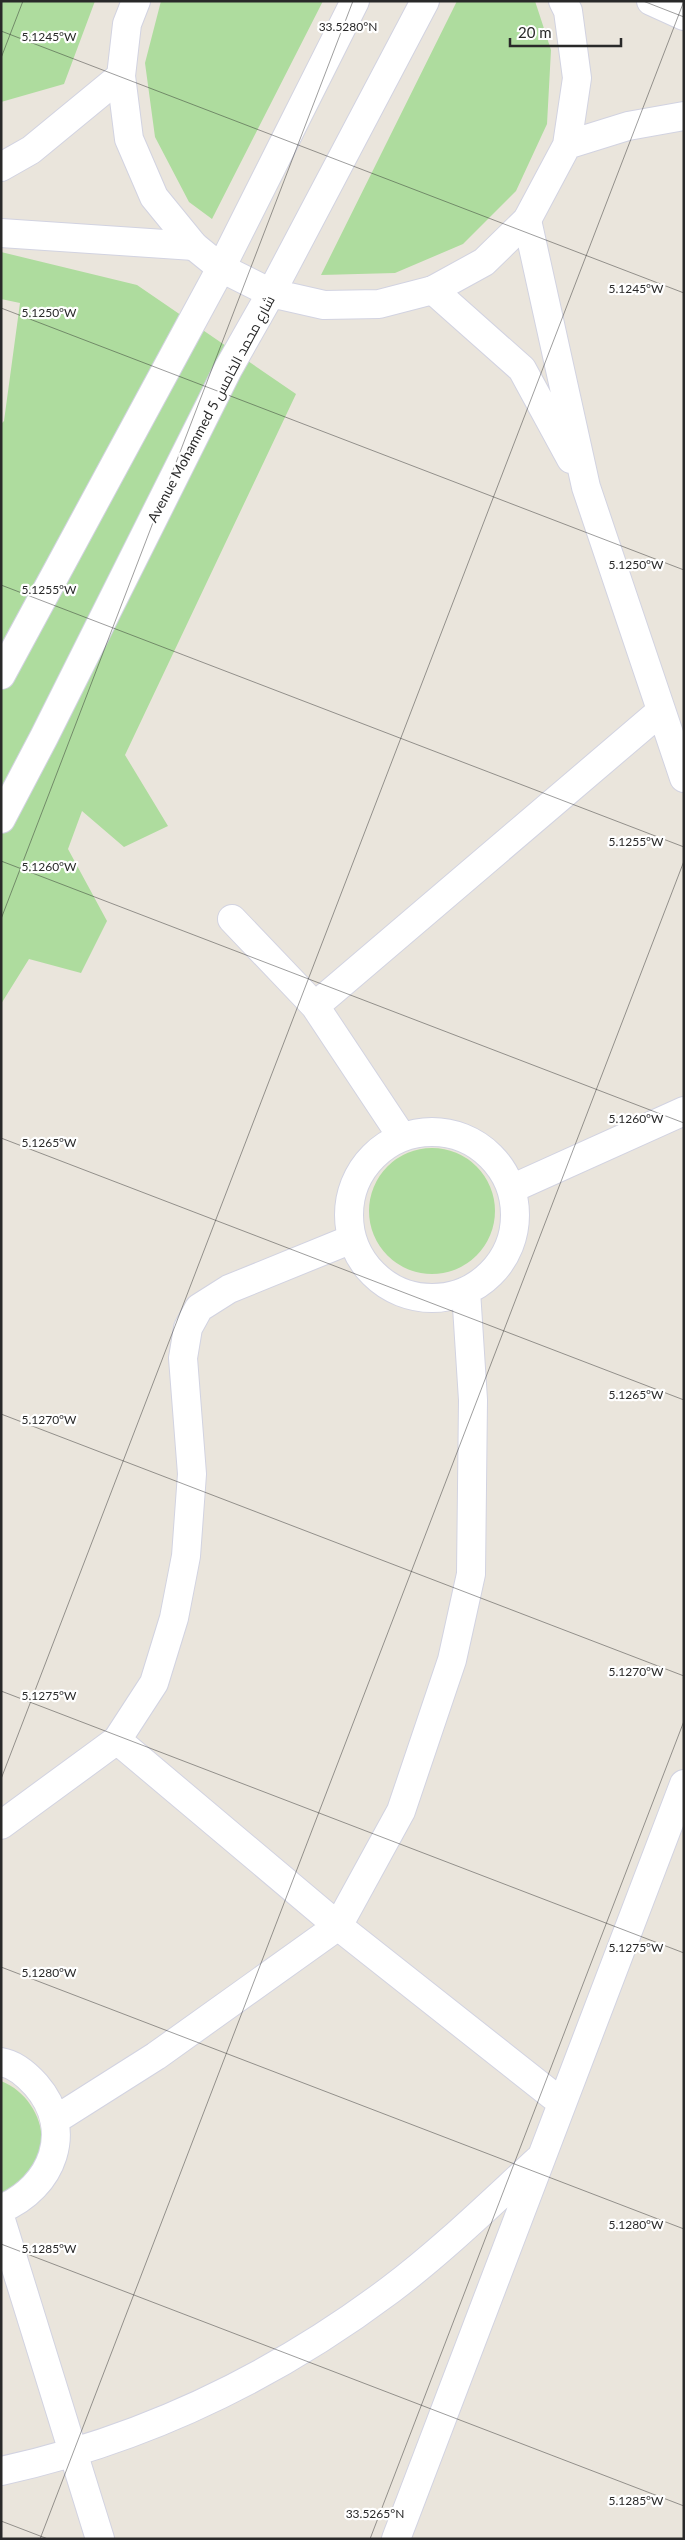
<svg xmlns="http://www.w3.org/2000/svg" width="685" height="2540" viewBox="0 0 685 2540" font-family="Lato,Cairo,sans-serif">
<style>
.green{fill:#aedc9e}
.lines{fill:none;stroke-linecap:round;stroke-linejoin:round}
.street-casing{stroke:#d2d3e1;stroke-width:30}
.secondary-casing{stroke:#d2d3e1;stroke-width:30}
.street{stroke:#fff;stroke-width:28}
.secondary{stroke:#fff;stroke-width:28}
.ticks{fill:none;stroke:#292929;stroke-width:1;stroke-opacity:0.45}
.labels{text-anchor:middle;stroke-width:4.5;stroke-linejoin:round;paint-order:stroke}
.street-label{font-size:14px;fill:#292929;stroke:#fff}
.ticks-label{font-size:12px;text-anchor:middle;fill:#292929;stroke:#fff;stroke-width:4.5;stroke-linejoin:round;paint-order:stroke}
</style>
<rect width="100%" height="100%" fill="#eae5dc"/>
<!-- green -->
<path class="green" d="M1 1H95L64 84 1 102Z
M161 1H323L212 219 189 202 155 137 145 63Z
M457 1H535L551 50 547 124 516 191 463 244 395 273 321 275Z
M1 252 137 285 296 394 125 755 168 826 124 847 82 811 68 849 107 921 81 973 29 959 1 1004V424L4 421 20 303 1 299Z
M369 1211a63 63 0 1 1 126 0a63 63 0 1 1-126 0Z
M1 2081C34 2094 53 2135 35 2168 30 2178 10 2191 1 2199Z"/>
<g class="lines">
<defs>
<path id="street" d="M1 167 31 150 121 76
M527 220 586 487 684 778
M1 233 194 246
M433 290 522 369 571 459
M232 919 315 1006 402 1137
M315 1006 661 711
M349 1215a83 83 0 1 1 166 0a83 83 0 1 1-166 0Z
M511 1189 684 1111
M352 1239 229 1289 199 1308 188 1328 183 1358 192 1474 186 1556 174 1618 154 1683 117 1740 338 1926 562 2103
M1 1825 117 1740
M1 2062C14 2064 27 2075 36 2085 75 2130 53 2187 1 2209
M55 2120 156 2056 338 1926 401 1811 452 1660 471 1574 473 1400 466 1291
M1 2220 100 2539
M1 2471C143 2440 274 2377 390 2290 442 2251 490 2204 538 2160
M396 2539 684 1784"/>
<path id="secondary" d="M136 1 127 24 121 76 129 139 154 197 194 246 221 268 271 293 324 305 379 304 433 290 484 262 527 220 567 145 577 78 568 11 563 1
M651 1 684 16
M567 145 628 126 684 116
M1 675 221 268 355 1
M1 819 44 737 228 369 271 293 425 1"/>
</defs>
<!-- street casing -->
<use href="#street" class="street-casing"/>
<!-- secondary casing -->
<use href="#secondary" class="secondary-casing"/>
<!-- street -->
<use href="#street" class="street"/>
<!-- secondary -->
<use href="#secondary" class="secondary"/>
</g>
<!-- ticks -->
<path class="ticks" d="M643 1 684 17M1 31 684 293M1 58 23 1M1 308 684 570M1 585 684 847M1 861 684 1123M1 919 353 1M1 1138 684 1400M1 1414 684 1676M1 1691 684 1953M1 1779 684 1M1 1967 684 2229M1 2244 684 2506M1 2521 48 2539M40 2539 684 861M370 2539 684 1721"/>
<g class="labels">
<!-- street labels -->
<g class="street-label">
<text transform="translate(211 409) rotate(-62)" y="5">Avenue Mohammed 5 شارع محمد الخامس</text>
</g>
</g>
<g class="ticks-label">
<text x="348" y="31">33.5280°N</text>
<text x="49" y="41">5.1245°W</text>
<text x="636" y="293">5.1245°W</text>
<text x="49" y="317">5.1250°W</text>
<text x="636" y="569">5.1250°W</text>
<text x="49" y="594">5.1255°W</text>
<text x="636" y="846">5.1255°W</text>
<text x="49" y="871">5.1260°W</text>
<text x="636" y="1123">5.1260°W</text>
<text x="49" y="1147">5.1265°W</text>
<text x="636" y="1399">5.1265°W</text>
<text x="49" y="1424">5.1270°W</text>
<text x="636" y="1676">5.1270°W</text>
<text x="49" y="1700">5.1275°W</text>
<text x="636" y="1952">5.1275°W</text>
<text x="49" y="1977">5.1280°W</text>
<text x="636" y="2229">5.1280°W</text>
<text x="49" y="2253">5.1285°W</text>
<text x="636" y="2505">5.1285°W</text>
<text x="375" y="2518">33.5265°N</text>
</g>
<!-- border -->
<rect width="685" height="2540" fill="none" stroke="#292929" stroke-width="5"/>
<!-- scale -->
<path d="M510 38v8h111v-8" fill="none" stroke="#292929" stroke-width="2.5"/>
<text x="518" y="38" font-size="15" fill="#292929" stroke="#ffffff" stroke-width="4" paint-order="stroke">20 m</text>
</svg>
